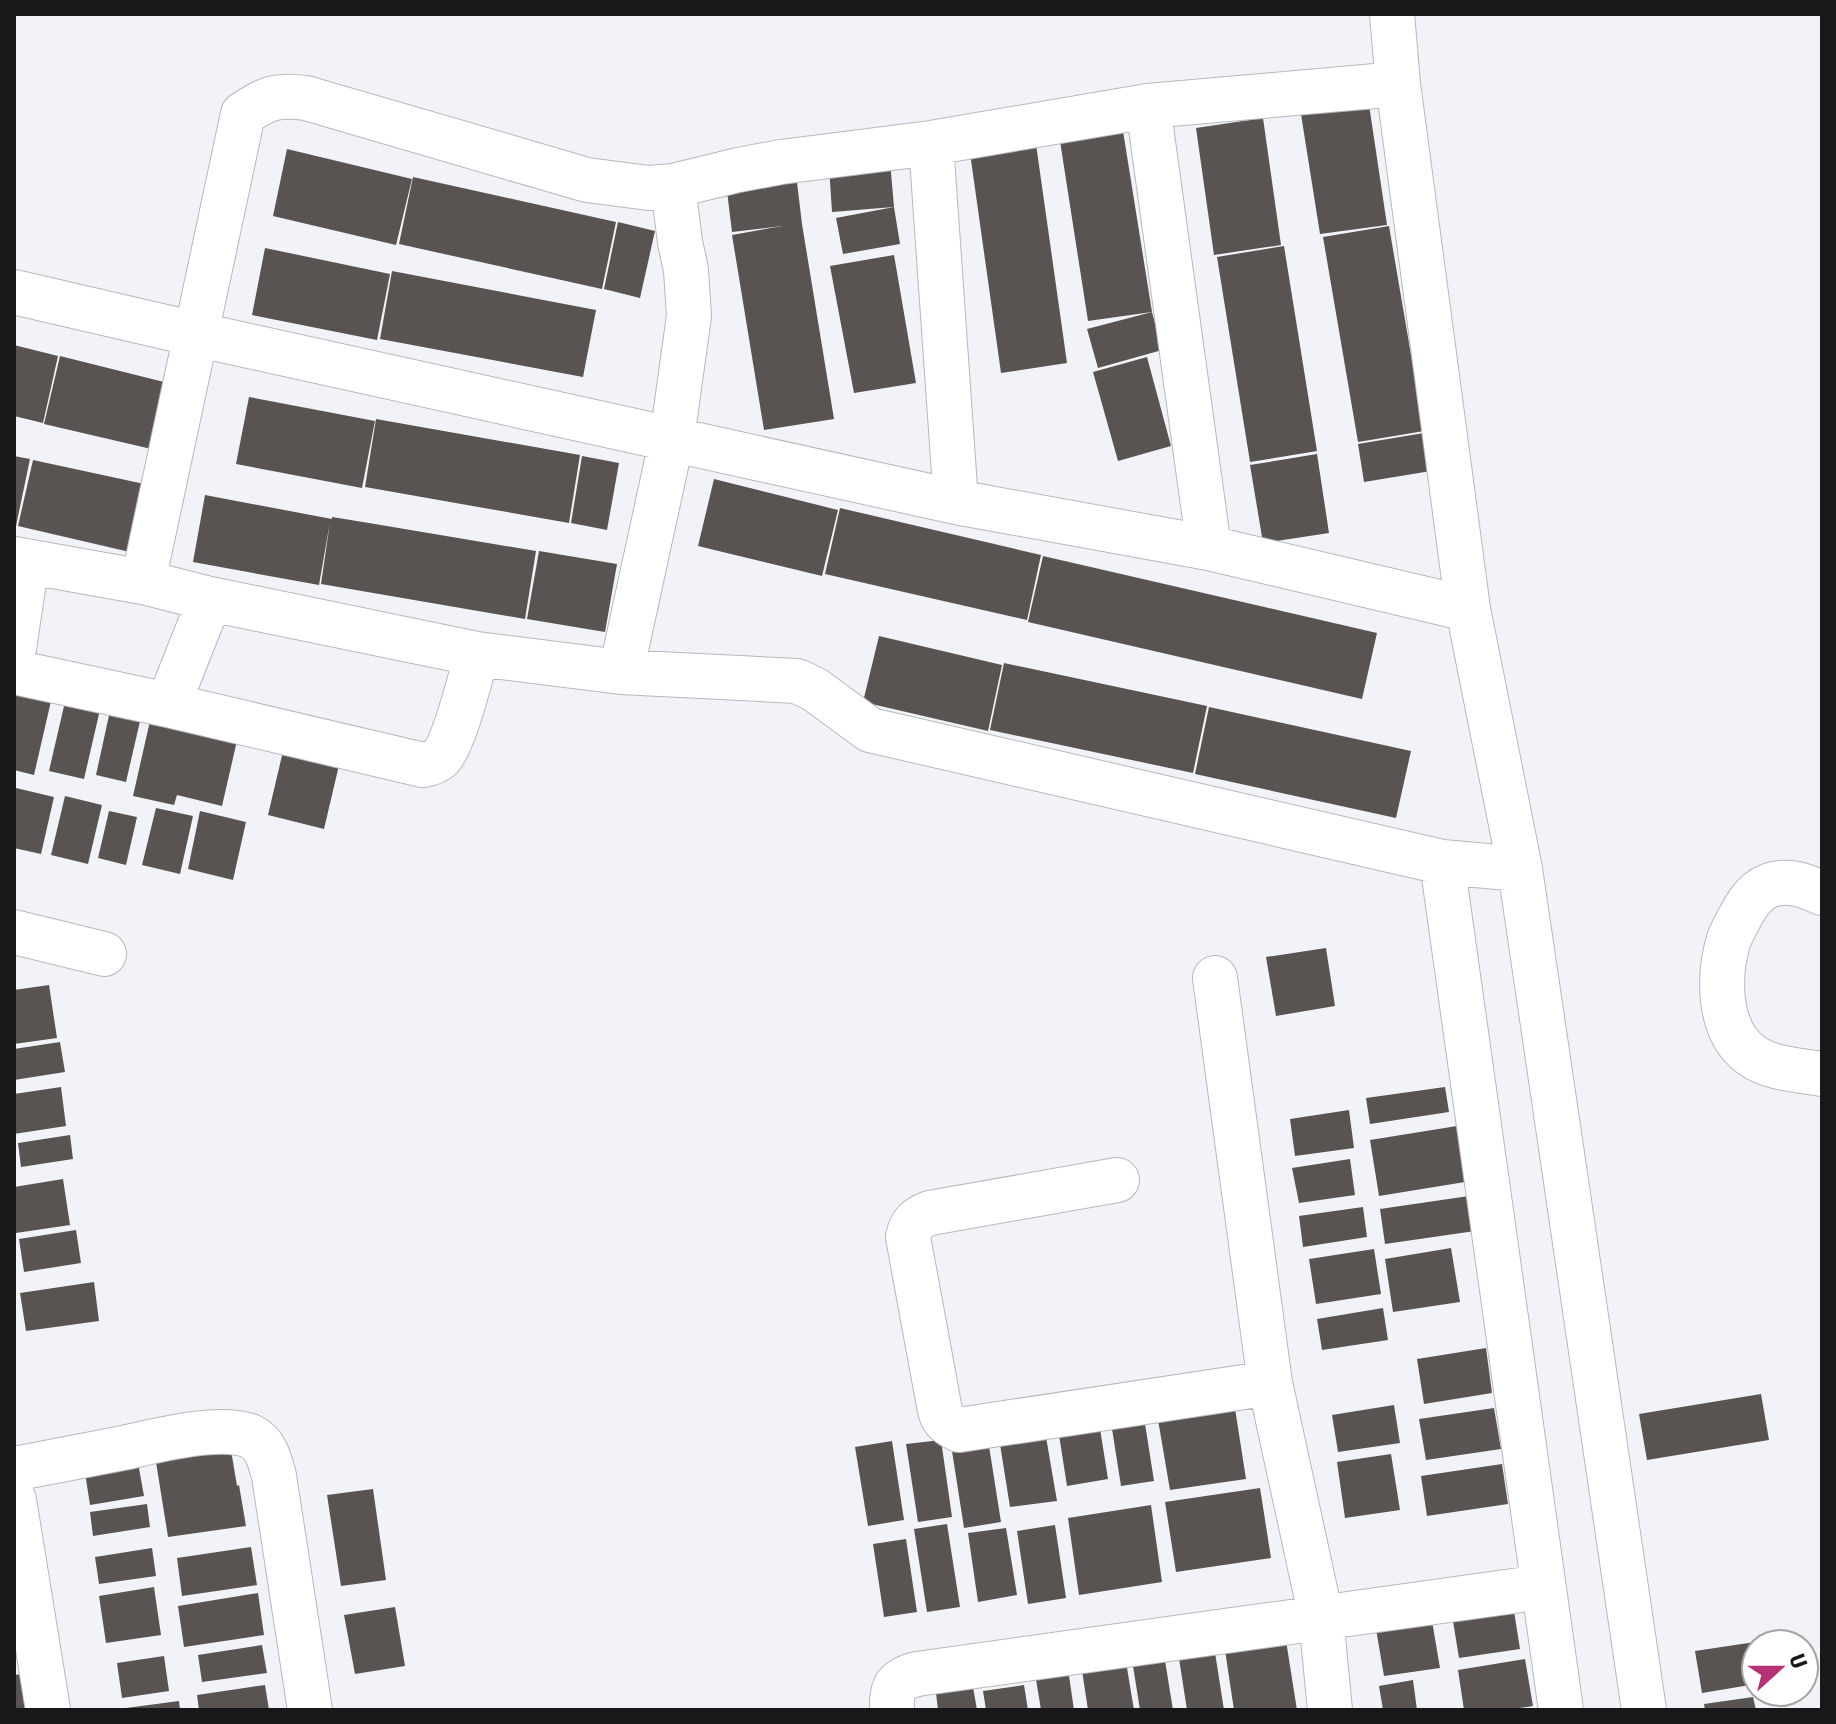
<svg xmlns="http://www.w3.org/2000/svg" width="1836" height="1724" viewBox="0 0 1836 1724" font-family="'Fira Sans Condensed',sans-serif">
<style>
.building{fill:#595451}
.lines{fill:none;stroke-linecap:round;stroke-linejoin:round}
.street-casing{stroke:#b7b8bd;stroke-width:46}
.street{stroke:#fff;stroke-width:44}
</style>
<rect width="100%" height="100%" fill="#f2f3f9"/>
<!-- building -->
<path class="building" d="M1368 98 1387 225 1320 234 1300 108Z
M1263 118 1281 245 1214 255 1196 128Z
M1123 131 1152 312 1088 321 1060 141Z
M1036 144 1067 363 1001 373 970 153Z
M287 149 412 179 396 245 273 216Z
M890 161 894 207 832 212 829 166Z
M796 174 802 224 834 419 764 430 732 235 782 226 732 232 726 183Z
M413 177 616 222 602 289 399 244Z
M894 207 900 244 843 254 836 218Z
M618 222 655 231 640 298 604 289Z
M1389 226 1424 431 1358 442 1323 237Z
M1284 246 1317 451 1250 462 1217 257Z
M265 248 390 274 377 340 252 315Z
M894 255 916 383 854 393 830 266Z
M392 271 596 310 583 377 380 339Z
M1152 312 1162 350 1098 368 1087 329Z
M14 345 58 356 43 423 14 416Z
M60 356 176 385 160 451 44 424Z
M1147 357 1171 446 1118 461 1093 372Z
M249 397 375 421 362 488 236 464Z
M376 419 580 455 569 523 365 487Z
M1424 433 1431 471 1364 482 1358 444Z
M1317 454 1329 533 1263 543 1250 465Z
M14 456 30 459 15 531H14Z
M582 456 619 463 607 530 571 523Z
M33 460 149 485 134 553 18 526Z
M714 479 838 510 822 576 698 546Z
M205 495 332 519V517L369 523 536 551 525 619 321 584 330 522 319 585 193 562Z
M840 508 1041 555 1027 620 825 574Z
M539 551 617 564 605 632 527 619Z
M1043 556 1377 633 1362 699 1028 622Z
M879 636 1002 665 988 731 863 702Z
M1004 663 1207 706 1193 773 990 730Z
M18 679 54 688 34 775 14 770V695Z
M67 693 102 701 84 779 49 771Z
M113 697 144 704 126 782 96 775Z
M1209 707 1411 751 1396 818 1195 774Z
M152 712 239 732 222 806 177 795 174 805 133 796Z
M284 747 340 761 324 829 268 815Z
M16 788 54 797 41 854 14 848V795Z
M65 796 102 805 88 864 51 855Z
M156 808 193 816 180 874 142 865Z
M109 811 137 817 126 865 98 858Z
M200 811 246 822 233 880 188 869Z
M1326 948 1335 1006 1276 1016 1266 957Z
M49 985 57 1038 14 1044V990Z
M60 1042 65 1072 14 1080V1049Z
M61 1087 66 1126 14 1134V1094Z
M1445 1087 1449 1112 1370 1124 1366 1098Z
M1349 1110 1354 1148 1295 1156 1290 1119Z
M1457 1126 1465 1182 1379 1196 1370 1140Z
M70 1135 73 1159 21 1167 18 1143Z
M1350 1159 1355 1195 1299 1203 1292 1168Z
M63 1179 70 1225 16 1233 14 1217V1187Z
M1469 1196 1475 1231 1385 1244 1380 1209Z
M1363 1207 1367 1237 1303 1247 1299 1216Z
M76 1230 81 1263 24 1272 19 1239Z
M1451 1248 1460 1302 1393 1312 1385 1259Z
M1374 1249 1381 1294 1316 1304 1309 1259Z
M94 1282 99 1321 26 1331 20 1293Z
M1383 1308 1388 1340 1322 1350 1317 1319Z
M1486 1348 1492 1393 1424 1404 1417 1359Z
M1761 1394 1769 1440 1647 1460 1639 1414Z
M1234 1402 1246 1479 1170 1490 1157 1414Z
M1394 1405 1400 1443 1338 1452 1332 1415Z
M1494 1408 1501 1449 1426 1460 1419 1419Z
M1143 1411 1154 1481 1121 1486 1110 1416Z
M1098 1416 1108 1479 1067 1486 1057 1422Z
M1045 1431 1057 1501 1010 1507 999 1438Z
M941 1440 952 1517 918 1522 906 1444Z
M892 1441 904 1520 868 1526 855 1447Z
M989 1446 1001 1522 964 1528 952 1451Z
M231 1450 237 1486 239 1485 246 1526 168 1537 156 1462Z
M136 1452 144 1496 90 1505 83 1460Z
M1391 1454 1400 1510 1345 1518 1337 1462Z
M1502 1464 1508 1504 1427 1516 1421 1476Z
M1260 1488 1271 1558 1176 1572 1165 1502Z
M373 1489 386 1580 341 1586 327 1495Z
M147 1504 150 1527 93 1536 90 1512Z
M1151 1505 1162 1582 1079 1595 1068 1518Z
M947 1524 960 1607 927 1612 914 1529Z
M1055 1525 1066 1598 1028 1604 1017 1531Z
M1006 1528 1017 1595 978 1602 968 1533Z
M906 1539 917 1612 884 1617 873 1544Z
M251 1547 257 1585 182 1596 177 1558Z
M152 1548 156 1576 99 1584 95 1557Z
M154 1587 161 1635 106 1643 99 1596Z
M258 1593 264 1635 184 1647 178 1606Z
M395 1607 405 1666 355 1674 344 1615Z
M1514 1611 1520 1649 1459 1658 1453 1621Z
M1432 1621 1440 1668 1384 1676 1376 1629Z
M1284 1628 1297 1710H1234L1223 1637Z
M1775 1639V1644H1756V1684L1702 1693 1695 1651Z
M1162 1642 1173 1710H1140L1130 1647Z
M262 1645 267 1673 202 1682 198 1655Z
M1214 1646 1224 1710H1187L1178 1652Z
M1124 1650 1134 1710H1088L1080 1657Z
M164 1656 169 1691 122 1698 117 1663Z
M1525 1659 1533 1706 1507 1710H1464L1458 1670Z
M1067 1662 1074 1710H1041L1034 1667Z
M31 1673 37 1710H14V1675Z
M1413 1680 1417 1710H1383L1379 1686Z
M265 1685 269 1710H199L197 1695Z
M1024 1685 1028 1710H986L983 1691Z
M973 1687 977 1710H938L936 1693Z
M1753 1697 1756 1710H1705L1704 1704Z
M179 1701 180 1710H126V1708Z"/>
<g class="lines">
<defs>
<path id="street" d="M1392 14 1398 84
M1148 106 1209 548
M931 143 956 502
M14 292 195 334 956 502 1209 548 1468 609
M14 559 143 582 210 599 477 654 621 672 797 681 814 689 870 730 1442 862 1520 869
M143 582 243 114C267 98 276 94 306 98L587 180 649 188 673 186 738 170 781 162 931 143 1148 106 1398 84 1468 609 1520 869 1644 1710
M14 648 27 562
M14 672 168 705 423 765C429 764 435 762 440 758 454 745 471 675 477 654
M621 672 672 438 689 316 686 270 680 242 673 186
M168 705 210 599
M1442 862 1561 1710
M1822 893C1806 886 1792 880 1774 884 1757 888 1748 902 1740 917 1736 924 1732 932 1729 939 1718 975 1717 1030 1751 1055 1770 1069 1799 1070 1822 1074
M14 932 104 954
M1215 978 1270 1383 1321 1617 1330 1710
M1117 1180 930 1213C917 1218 911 1223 908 1237L938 1400C941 1417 942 1422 959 1430L1270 1383
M14 1469C50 1462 86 1455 123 1448 155 1441 219 1424 250 1436 266 1443 270 1461 274 1476L310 1710
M14 1500 48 1710
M892 1710C891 1687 895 1680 917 1674L1542 1587"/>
</defs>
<!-- street casing -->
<use href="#street" class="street-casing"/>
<!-- street -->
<use href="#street" class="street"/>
</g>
<!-- border -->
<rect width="1836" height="1724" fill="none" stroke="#18181a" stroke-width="32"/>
<!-- north arrow -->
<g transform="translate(1780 1668) rotate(69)"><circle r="38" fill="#ffffff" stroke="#a3a3a3" stroke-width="2"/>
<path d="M0-6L14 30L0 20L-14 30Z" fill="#b73175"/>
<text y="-12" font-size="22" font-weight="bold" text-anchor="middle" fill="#18181a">U</text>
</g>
</svg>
